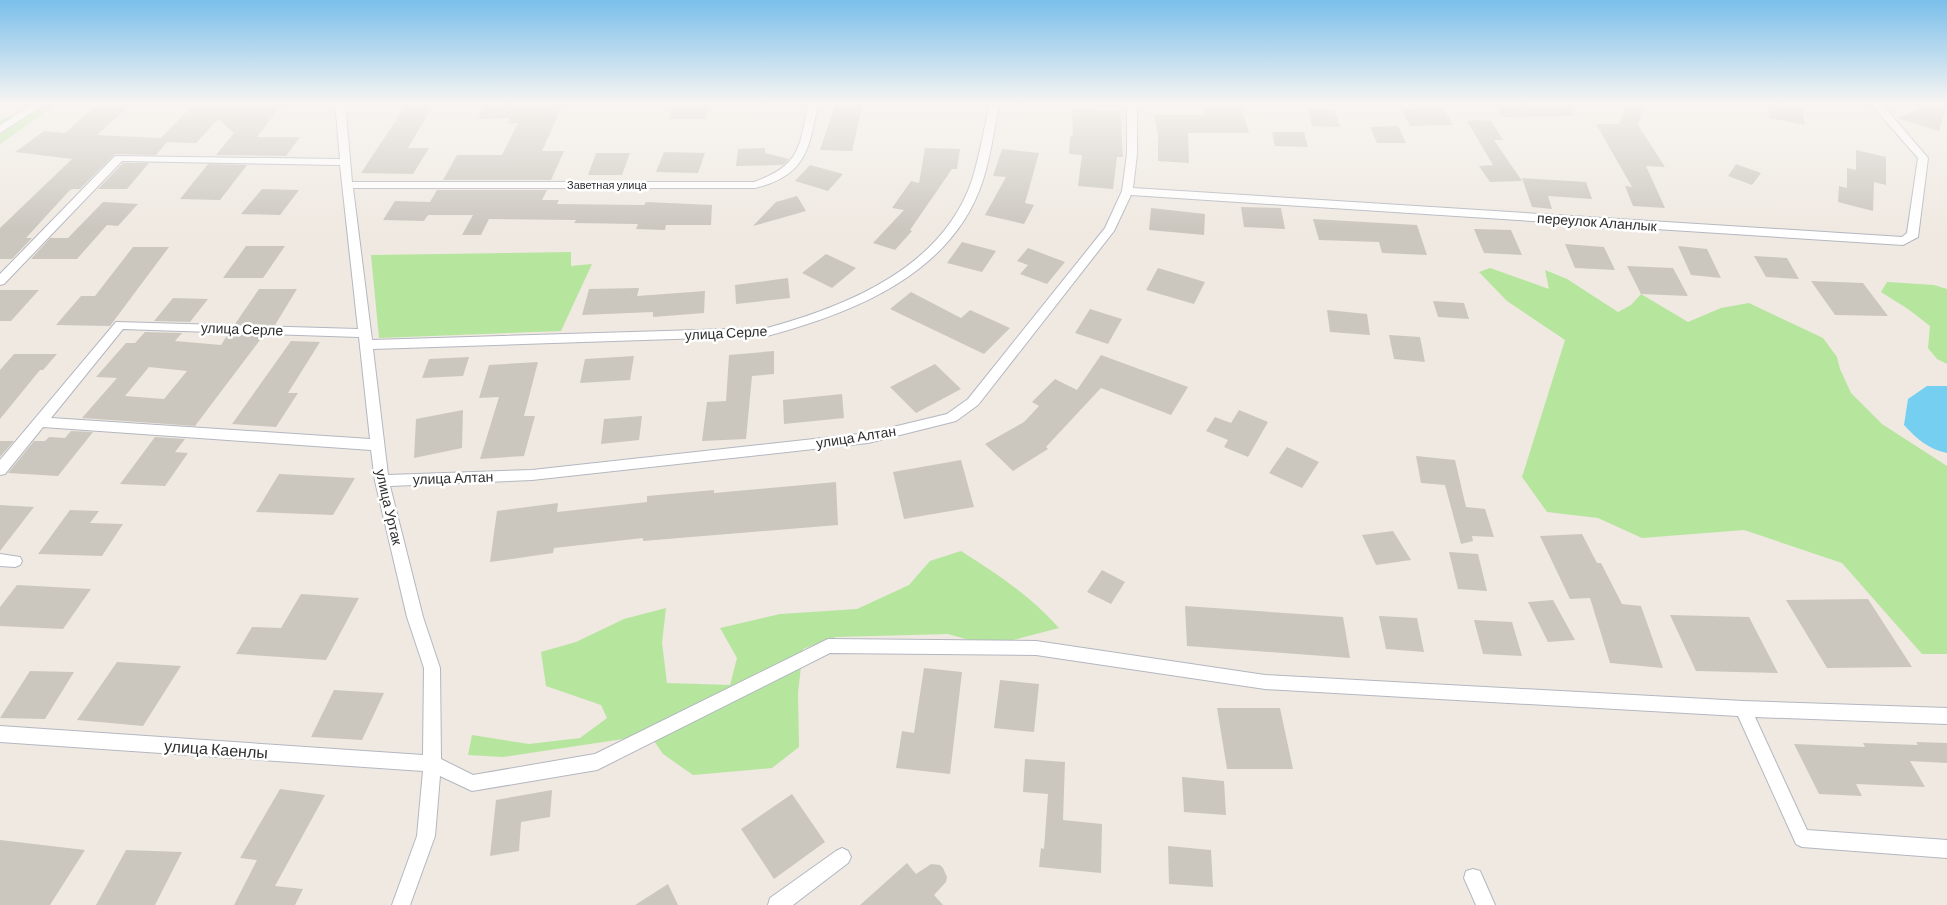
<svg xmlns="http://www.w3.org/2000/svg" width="1947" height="905" viewBox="0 0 1947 905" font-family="Barlow,sans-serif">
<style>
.green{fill:#b6e59e}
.water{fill:#75cff0}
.building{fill:#cbc7bf;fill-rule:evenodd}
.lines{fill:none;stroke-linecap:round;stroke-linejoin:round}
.street-casing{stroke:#b4b7c1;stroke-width:2}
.street{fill:#fff;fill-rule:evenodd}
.labels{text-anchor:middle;stroke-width:5;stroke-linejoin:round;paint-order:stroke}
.far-street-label{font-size:11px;fill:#2e2e2e;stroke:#fff}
.street-label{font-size:14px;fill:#2e2e2e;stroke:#fff}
.near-street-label{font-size:16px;fill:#2e2e2e;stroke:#fff}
</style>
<rect width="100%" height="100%" fill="#efe9e1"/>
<!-- green -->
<path class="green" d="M47 102H60L0 144V120Z
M571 252V266L592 264 561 331 379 338 371 255Z
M1490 268 1549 289 1545 270 1567 279 1618 312 1631 305 1641 294 1688 322 1721 308 1749 303 1823 338 1837 357 1840 369 1851 393 1882 424 1947 466V654H1922L1842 563 1744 530 1642 538 1598 518 1547 512 1522 477 1565 340 1507 301 1479 272Z
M1887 282 1934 285 1947 289V364L1937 359 1928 348 1930 326 1908 309 1881 292Z
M961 551C997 574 1031 596 1059 628L990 646 948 634 836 637 803 649 798 693 799 747 772 768 693 775 663 754 650 735 503 757 468 755 472 735 529 744 580 738 607 718 601 705 546 686 541 652 576 642 624 619 666 608 662 643 667 683 730 685 737 658 720 628 780 614 857 609 909 585 930 561Z"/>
<!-- water -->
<path class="water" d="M1927 386H1947V453C1928 449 1917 439 1904 425L1908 399Z"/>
<!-- building -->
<path class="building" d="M100 102H133L97 135 161 138 196 102H284L257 137H300L286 156 216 155 234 133 218 119 196 143 167 142 156 155 115 154 80 189H72L69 191 26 238H32L12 259H0V228L72 159 15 152 44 131 65 133Z
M408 102H435L408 148H429L413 174 361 173Z
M487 102H564L542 151H564L551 180H443L457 155H502L518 123H508L511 118 478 119Z
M674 102H711L706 119H669Z
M836 102H863L852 151 820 150Z
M1493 102H1573V116L1502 117Z
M1768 102 1802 108 1805 125 1769 118Z
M1936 102H1947L1939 131 1897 118Z
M1626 106 1643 110 1638 125 1665 167 1646 166 1665 208 1633 206 1625 186 1632 187 1596 124H1619Z
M1204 107H1241L1249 133H1188L1189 163 1158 161V134L1154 115H1206Z
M1443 108 1453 125 1410 126 1401 109Z
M1072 109 1120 111 1123 157H1117L1113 189 1078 186 1082 155 1069 154 1070 136H1073Z
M1308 109 1334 110 1340 127 1312 126Z
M1479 120 1491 121 1503 140H1494L1522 181 1490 182 1479 166 1493 165 1467 121Z
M1398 126 1406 143H1377L1370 127Z
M1272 132H1304L1308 147 1275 146Z
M765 148V153L789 159 783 165 736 166 738 149Z
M925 148 960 149 957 169H952L910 230 912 231 895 250 873 243 904 210 892 208 911 181 919 183Z
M1002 149 1039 153 1025 203 1034 205 1024 224 985 215 1006 177 993 176Z
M1856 150 1886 157V185L1874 182 1873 211 1838 202 1839 186 1847 188V168L1856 170Z
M664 152 705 153 698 173 656 172Z
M596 153H630L622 175H588Z
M123 163H149L127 189H98Z
M208 164 247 165 220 200 180 199Z
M1736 164 1761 173 1752 185 1728 176Z
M810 165 843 174 828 191 795 181Z
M1522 178 1586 182 1592 199 1548 196 1552 209 1532 207Z
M262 189 299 190 280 215 241 214Z
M437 190H547L542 200H559L557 204 644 205 646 202 712 205 711 225H666L665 230 636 229 638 224 574 223 576 220 489 219 481 235H462L473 215H428L424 221 383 220 395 201 430 202Z
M797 196 806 211 753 226 776 202Z
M103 202 138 204 118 226 107 225 77 259H31L50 238H68Z
M1241 207 1281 208 1285 229 1244 227Z
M1151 208 1205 214 1204 235 1149 230Z
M1313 219 1417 225 1427 255 1382 253 1379 242 1319 240Z
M1474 229 1511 230 1522 255 1484 253Z
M962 242 996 251 982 272 947 263Z
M1565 244 1604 247 1615 270 1575 268Z
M246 246H285L263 278H223Z
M1678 246 1707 249 1721 278 1691 275Z
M133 247H169L110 326 56 325 81 296H95Z
M1028 248 1065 262 1047 284 1020 274 1028 265 1017 261Z
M826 254 856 268 832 288 802 273Z
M1754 256 1787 258 1799 279 1766 277Z
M1627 266 1673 268 1688 296 1641 294Z
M1158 268 1205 282 1194 304 1146 290Z
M788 278 790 298 736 304 735 285Z
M1811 281 1863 283 1888 316 1835 315Z
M639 288 637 296 705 291 704 313 653 317V312L582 315 589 289Z
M259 289H297L275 325 235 324Z
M0 290H39L11 321H0Z
M911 292 961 318 970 310 1010 328 984 354 890 309Z
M173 298 208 299 190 322 154 321Z
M1433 301 1464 303 1469 319 1438 317Z
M1090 309 1122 319 1108 344 1075 333Z
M1327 310 1367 314 1370 335 1330 332Z
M145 332 182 333 175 341 221 345 228 334 263 336 195 426 82 418 117 378 96 377 126 343H135ZM149 367 187 371 164 399 125 396Z
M1389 335 1420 337 1425 362 1394 359Z
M291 341 320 342 288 393H298L276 427 232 424Z
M774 351V374L752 376 746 439 702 441 707 402 726 401 729 355Z
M14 354H57L43 370H40L0 419V370Z
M1101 355 1188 387 1171 415 1101 388 1046 447 1048 449 1013 471 985 444 1024 422 1039 406 1032 402 1055 379 1077 390Z
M634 356 630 380 580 383 585 359Z
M469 357 463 376 422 378 429 359Z
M538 362 524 416H535L524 456 480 459 499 397 479 398 489 365Z
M935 364 961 389 916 413 890 387Z
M842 394 844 418 784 424 783 400Z
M463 410 462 448 414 458 416 419Z
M1239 410 1268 422 1248 457 1224 447 1228 440 1206 431 1215 417 1231 423Z
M642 416 639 440 601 444 604 419Z
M71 431 93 432 58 476 8 473 34 441H45L49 437 65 438Z
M155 437 185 439 175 452 188 453 165 486 120 484Z
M0 441H14L0 457Z
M1287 447 1319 462 1302 488 1269 473Z
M1416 456 1455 460 1466 507 1485 509 1494 537 1472 536 1473 541 1461 544 1445 485 1421 483Z
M961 460 974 507 904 519 893 472Z
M279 474 355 478 333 515 256 512Z
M836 482 838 525 643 541V538L554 548 553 553 490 562 497 511 558 503 557 512 647 502V496L714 490V493Z
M0 505 34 507 0 551Z
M70 510 99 511 90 523 123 524 102 556 38 554Z
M1393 531 1411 560 1376 565 1362 535Z
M1582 534 1597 563H1601L1622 604 1641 606 1663 668 1610 663 1590 598 1570 599 1540 536Z
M1449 552 1478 554 1487 591 1458 589Z
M1102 570 1125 582 1111 604 1087 592Z
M17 585 91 589 63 629 0 626V607Z
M301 594 359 598 326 660 236 654 252 627 281 628Z
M1868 599 1912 667 1827 668 1786 600Z
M1553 600 1575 640 1548 642 1528 602Z
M1185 606 1343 617 1350 658 1187 646Z
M1670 615 1749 617 1778 673 1696 671Z
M1379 616 1417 618 1424 652 1386 649Z
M1474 620 1512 622 1522 656 1483 654Z
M117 662 181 666 143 726 77 720Z
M924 668 962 672 950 774 896 768 902 731 914 733Z
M30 671 74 672 45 719 0 718Z
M1000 680 1039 684 1034 732 994 728Z
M334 690 384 693 362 740 311 737Z
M1217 708H1280L1293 769H1227Z
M1916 742 1947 743V763L1910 761 1925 787 1856 784 1862 796 1819 794 1794 744 1865 747 1863 743 1918 745Z
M1025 759 1065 762 1063 820 1102 824 1101 873 1039 867 1041 848 1044 849 1048 794 1023 792Z
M1182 777 1224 781 1226 815 1184 812Z
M280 789 325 795 275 886 303 889 295 905H234L257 860 240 858Z
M552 790 550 817 521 822 519 851 490 856 496 800Z
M792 794 825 842 774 879 741 829Z
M0 840 85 850 50 905H0Z
M1168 846 1211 850 1213 887 1169 884Z
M126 850 182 852 155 905H96Z
M907 863 916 874 931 864 940 865 943 868 947 877 946 882 934 895 943 905H860Z
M668 884 678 905H635Z"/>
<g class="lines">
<defs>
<path id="street" d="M36 102H48L0 133V125Z
M335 102H345L352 182H754C801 165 800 147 808 102H818C810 148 806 176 755 188H353L372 340 767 328C848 306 943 267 972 180 980 155 984 128 990 102H1000C994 128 991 155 983 180 953 274 853 313 767 336L373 349 388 475 532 470 868 433 947 414 968 399 1105 228 1122 191 1127 154V102H1137V154L1133 188 1902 237 1907 233 1918 158 1869 102H1880L1928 158 1918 237 1903 245 1131 195 1114 231 978 405 956 421 868 443 532 480 390 486 423 617 440 668 441 759 473 775 595 754 828 639 1036 641 1265 675 1743 701 1947 708V724L1755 717 1807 830 1947 840V858L1802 847 1796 844 1738 716 1265 689 1036 655 830 653 597 770 472 791 440 776 435 836 410 905H392L417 836 423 771 0 742V726L423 755 424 668 407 617 375 481 371 450 43 427 5 474 0 475V460L116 322 358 329 340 165 122 161 4 284 0 285V274L115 156 340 159ZM123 329 359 337 370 439 51 418Z
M0 554 20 557 22 561 20 565 15 567 0 566Z
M842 848 848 851 851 857 848 863 793 905H768L770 898 836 851Z
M1473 869 1480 871 1495 905H1476L1464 878 1466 871Z"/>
</defs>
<!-- street casing -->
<use href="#street" class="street-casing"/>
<!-- street -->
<use href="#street" class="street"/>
</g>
<!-- sky -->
<linearGradient id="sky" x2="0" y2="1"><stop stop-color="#7abfeb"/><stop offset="0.45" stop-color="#f8f5f2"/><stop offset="1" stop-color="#f8f5f2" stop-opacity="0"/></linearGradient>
<rect width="1947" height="229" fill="url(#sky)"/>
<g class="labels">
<!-- far-street labels -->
<g class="far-street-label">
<text x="607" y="189">Заветная улица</text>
</g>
<!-- street labels -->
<g class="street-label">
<text transform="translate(1597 222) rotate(4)" y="5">переулок Аланлык</text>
<text transform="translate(242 329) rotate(2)" y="5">улица Серле</text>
<text transform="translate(726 333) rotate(-3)" y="5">улица Серле</text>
<text transform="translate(856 437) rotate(-9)" y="5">улица Алтан</text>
<text transform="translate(453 478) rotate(-2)" y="5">улица Алтан</text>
<text transform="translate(389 507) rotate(77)" y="5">улица Уртак</text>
</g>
<!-- near-street labels -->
<g class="near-street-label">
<text transform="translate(216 749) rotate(4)" y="6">улица Каенлы</text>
</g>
</g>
</svg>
